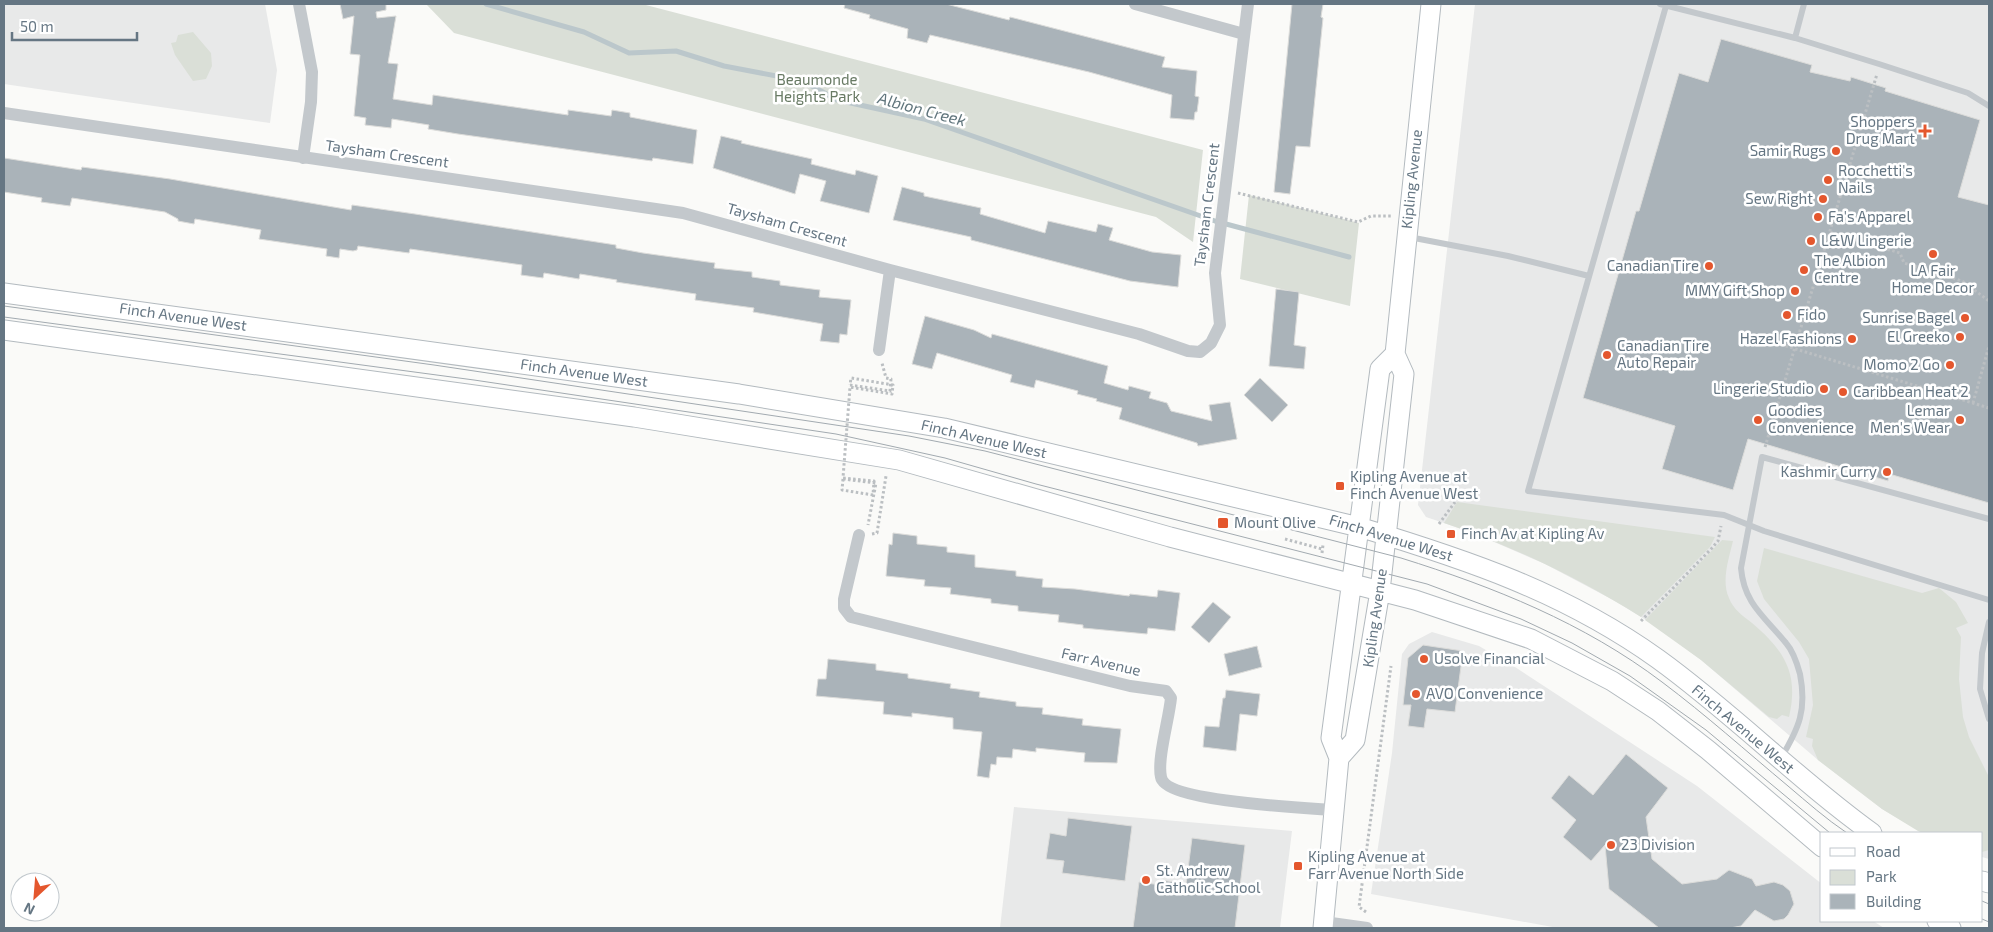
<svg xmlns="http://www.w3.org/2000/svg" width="1993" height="932" viewBox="0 0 1993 932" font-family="'Exo 2',sans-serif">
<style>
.built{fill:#e8e9e9}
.green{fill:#dadfd7}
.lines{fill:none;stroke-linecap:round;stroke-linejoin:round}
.stream{stroke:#bbc7cb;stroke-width:5}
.building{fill:#aab3b9;stroke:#dcdcda}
.secondary-casing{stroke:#b3babf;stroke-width:21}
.path{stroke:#bbbfc2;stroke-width:3;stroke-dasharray:2.5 2.5;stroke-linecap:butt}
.service{stroke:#c3c8cc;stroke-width:6}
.minor{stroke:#c3c8cc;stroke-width:12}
.secondary{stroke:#fff;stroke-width:19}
.tram{stroke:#a2aab0;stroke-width:1}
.path-bridge{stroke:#bbbfc2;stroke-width:3;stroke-dasharray:2.5 2.5;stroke-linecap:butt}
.poi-dot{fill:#e4572e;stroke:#fff;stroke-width:2}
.labels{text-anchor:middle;stroke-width:5;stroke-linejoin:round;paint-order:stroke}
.park-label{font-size:15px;fill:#687a64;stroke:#fff}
.poi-label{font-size:15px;fill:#657683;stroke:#fff;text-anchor:start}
.street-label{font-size:15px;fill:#657683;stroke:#fff}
.water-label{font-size:16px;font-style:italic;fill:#60757c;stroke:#fff}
</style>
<rect width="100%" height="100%" fill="#fafaf8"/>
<!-- built -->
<path class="built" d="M4 4H265L277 70 270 123 4 84Z
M1475 4H1989V859L1982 857V833H1923L1882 809 1818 760 1701 660 1654 625 1615 601 1545 564 1471 532 1426 517 1418 505Z
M1432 632 1479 646 1515 667 1697 786 1822 884V921H1873L1884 928H1558L1371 894 1392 753 1402 654 1409 644Z
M1014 807 1292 831 1280 928H1000Z"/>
<!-- green -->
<path class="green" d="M426 4H642L1203 150 1193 242 1156 217 454 33Z
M193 32 211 53 212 66 206 79 193 81 175 55 171 43 176 42 178 35Z
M1249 195 1359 223 1350 306 1240 279Z
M1457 502 1715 537 1710 547 1641 617C1580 579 1513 546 1444 523Z
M1722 540 1733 541C1729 558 1721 581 1729 598 1733 609 1743 616 1752 623 1785 651 1799 674 1789 717L1782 715 1777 719 1769 717 1701 660 1645 620Z
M1764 548 1922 593 1939 588 1956 602 1968 623 1956 628 1961 637 1959 679 1963 717 1969 737 1989 777V850L1982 852V833H1923L1918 831 1882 809 1818 760 1812 746 1813 739 1806 737 1813 705 1809 659 1799 642 1764 599 1757 581Z"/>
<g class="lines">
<!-- stream -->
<path class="stream" d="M486 4 584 32 629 53 676 51 724 66 803 81 837 100 924 119 1215 221 1349 257"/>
</g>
<!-- building -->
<path class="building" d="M340 4H386V10L376 12 377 18 396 16 388 63 398 64 393 99 432 105 433 95 568 115V110L611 116 612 110 630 113V117L697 130 693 164 653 158 652 161 458 134 428 129 429 125 392 119 391 128 365 125 366 118 354 116 360 55 350 54 354 16 343 19Z
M845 4H946L1009 20 1010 17 1165 57 1162 67 1197 71 1195 96 1199 97 1197 112H1195L1194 120 1170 118 1172 95 1089 72 930 35 927 43 907 38 908 29 869 18 870 15 844 8Z
M1292 4H1323L1321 17 1323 18 1310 147 1296 146 1290 194 1274 192Z
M1721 39 1812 65 1810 72 1850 81 1851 77 1886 88 1885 91 1980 120 1958 197 1989 205V503L1889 474 1888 481 1748 439 1733 490 1662 469 1675 426 1583 398 1636 211H1639L1679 73 1708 82Z
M721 136 742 141 741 143 812 159 811 164 855 175 856 170 878 176 869 213 820 201 826 181 800 174 795 194 713 168Z
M4 158 81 170 82 167 170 179 351 210 352 205 415 214 616 245V248L643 253 715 263 714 268 752 272V277L780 281V285L820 290 819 297 851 300 847 335 840 334 839 343 820 341 823 324 753 312 754 308 695 300 696 294 616 282 617 280 580 274 579 279 544 273 543 278 521 275 522 265 410 249 409 253 358 246 357 250 353 251 340 249 339 258 326 256 327 249 259 239 261 230 195 219 194 224 178 221V219L165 212 72 198 70 206 41 202 42 198 4 192Z
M902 187 924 193V196L981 208 980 214 1045 233 1048 221 1096 232 1098 224 1113 228 1109 240 1152 252 1181 255 1178 287 1130 281 971 240V237L893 220Z
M1276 289 1299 292 1294 345 1306 347 1304 369 1269 366Z
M925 316 974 330 991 338 992 334 1108 366 1104 383 1128 390 1129 386 1151 392 1149 398 1167 403 1171 411 1212 421 1209 405 1230 402 1237 439 1198 446 1197 443 1119 419 1122 408 1096 401 1097 399 1077 394 1078 391 1036 380 1034 388 1010 382 1012 375 937 353 932 369 912 364Z
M1260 378 1288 405 1272 422 1244 395Z
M893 533 917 536V544L947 547V552L975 555V567L1016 571V576L1043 579 1042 587 1075 589 1129 596 1130 594 1157 597 1158 590 1180 593 1175 631 1148 628 1147 634 1083 628V625L1058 622 1059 615 1018 611V606L991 603V599L950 594 951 588 924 586 925 580 886 576 889 544 892 545Z
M1213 602 1231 617 1209 643 1191 627Z
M1423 645 1463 651 1455 712 1427 709 1424 728 1408 726 1411 705H1403L1408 658Z
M1257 646 1262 667 1229 676 1224 654Z
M828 659 876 664V670L908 674V678L951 684 950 688 980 692 979 697 1016 702V706L1043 708 1042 714 1083 719 1082 725 1121 729 1117 763 1084 762 1085 753 1036 748V752L1013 749 1012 758 997 757 996 765 991 764 989 778 977 776 982 732 953 729V718L912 713V717L883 714 884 702 816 696 818 679H826Z
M1226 690 1260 694 1257 716 1240 714 1236 751 1203 747 1205 726 1219 727 1223 698H1225Z
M1626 754 1668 788 1646 817 1652 859 1682 884 1717 879 1729 870 1752 879 1756 886 1774 882 1783 885 1790 891 1794 904 1788 915 1784 919 1774 921 1755 910 1741 926 1730 928H1659L1609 889 1605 845 1591 861 1563 837 1576 820 1551 798 1569 775 1593 795Z
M1068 818 1132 826 1125 881 1062 873 1064 861 1046 859 1050 833 1066 836Z
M1192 838 1245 845 1235 928H1133L1139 882 1161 885V880L1186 884Z"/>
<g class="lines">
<defs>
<path id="secondary" d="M4 293 739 394 944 428 1359 527C1468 560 1564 592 1658 659 1733 713 1798 780 1872 833
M4 330 634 417 899 460 1170 537 1415 600 1531 639 1612 681 1658 711 1708 750 1822 847
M1339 758 1355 740 1380 591 1404 374 1395 354 1431 4
M1982 881 1989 883
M1937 921 1951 928
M1323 928 1339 758 1331 738 1380 369 1395 354"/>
</defs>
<!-- secondary casing -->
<use href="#secondary" class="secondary-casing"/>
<!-- path -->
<path class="path" d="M1238 193 1358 222 1371 216H1392
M1830 232 1900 253 1904 263 1962 281 1989 301
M1776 343 1989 408
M850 385 890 391 891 379 886 378 882 363
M1973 403 1989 346
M1765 447 1877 74
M843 479 876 483 868 525
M1439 524 1455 502
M872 534 877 533 886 476
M1285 539 1322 549
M1322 553 1323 545
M1641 621 1712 548 1718 541 1721 526
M1366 912 1359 907 1391 666"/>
<!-- service -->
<path class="service" d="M1660 4 1795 38 1879 64 1968 93 1989 106
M1666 6 1528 491 1724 515 1764 531 1989 600
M1795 38 1804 4
M1409 237 1508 256 1589 276
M1989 622 1982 653 1980 689 1989 719
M1781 758C1799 728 1807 710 1800 674 1797 663 1793 651 1786 643 1765 617 1744 604 1741 568L1762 457 1989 519"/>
<!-- minor -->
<path class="minor" d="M299 4 312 72 311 102 303 158
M1135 4 1244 34
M4 113 683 213 890 270 1139 334 1188 351 1200 352 1211 343 1220 325 1215 273 1248 4
M879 350 890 270
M859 535 844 599V608L851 617 1130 686 1166 691 1171 698C1169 719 1157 759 1161 777 1165 802 1309 808 1334 810
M1324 922 1367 928"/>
<!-- secondary -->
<use href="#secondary" class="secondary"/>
<!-- tram -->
<path class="tram" d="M4 306 434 365 909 436 985 451 1401 558C1494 587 1584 623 1662 682 1706 715 1746 751 1788 786 1807 802 1826 819 1847 833
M4 317 474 380 836 434 945 458 1036 484 1427 584 1521 619 1572 643 1630 676 1706 730 1830 833
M1982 901 1989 904
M1982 919 1989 922"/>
<!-- path-bridge -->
<path class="path-bridge" d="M843 479 842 490 873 495 874 481 843 478 850 387 892 394 893 385 851 378 850 385"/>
</g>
<!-- markers -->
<g class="poi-dot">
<path d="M1922.5 123.5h5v5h5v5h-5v5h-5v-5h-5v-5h5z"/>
<circle cx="1836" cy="151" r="5"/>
<circle cx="1828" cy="180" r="5"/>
<circle cx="1823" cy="199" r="5"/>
<circle cx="1818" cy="217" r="5"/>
<circle cx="1811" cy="241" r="5"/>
<circle cx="1933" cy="254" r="5"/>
<circle cx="1709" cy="266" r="5"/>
<circle cx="1804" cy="270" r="5"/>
<circle cx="1795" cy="291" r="5"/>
<circle cx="1787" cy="315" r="5"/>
<circle cx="1965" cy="318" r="5"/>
<circle cx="1960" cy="337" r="5"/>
<circle cx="1852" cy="339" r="5"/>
<circle cx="1607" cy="355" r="5"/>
<circle cx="1950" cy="365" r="5"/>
<circle cx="1824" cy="389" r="5"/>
<circle cx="1843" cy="392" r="5"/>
<circle cx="1758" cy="420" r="5"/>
<circle cx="1960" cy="420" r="5"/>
<circle cx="1887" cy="472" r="5"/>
<rect x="1335" y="481" width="10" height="10" rx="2.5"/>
<rect x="1217" y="517" width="12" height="12" rx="2.5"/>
<rect x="1446" y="529" width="10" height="10" rx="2.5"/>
<circle cx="1424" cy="659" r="5"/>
<circle cx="1416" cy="694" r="5"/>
<circle cx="1611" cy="845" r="5"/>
<rect x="1293" y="861" width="10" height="10" rx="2.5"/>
<circle cx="1146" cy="880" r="5"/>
</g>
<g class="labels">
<!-- park labels -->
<g class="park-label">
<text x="817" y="85">Beaumonde<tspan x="817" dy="17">Heights Park</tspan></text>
</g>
<!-- poi labels -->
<g class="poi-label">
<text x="1915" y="127" text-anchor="end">Shoppers<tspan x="1915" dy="17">Drug Mart</tspan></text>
<text x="1826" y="156" text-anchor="end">Samir Rugs</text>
<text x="1838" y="176">Rocchetti's<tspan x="1838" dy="17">Nails</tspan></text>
<text x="1813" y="204" text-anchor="end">Sew Right</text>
<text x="1828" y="222">Fa's Apparel</text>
<text x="1821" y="246">L&amp;W Lingerie</text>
<text x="1814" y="266">The Albion<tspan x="1814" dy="17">Centre</tspan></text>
<text x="1699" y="271" text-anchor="end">Canadian Tire</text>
<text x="1933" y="276" text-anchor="middle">LA Fair<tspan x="1933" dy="17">Home Decor</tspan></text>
<text x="1785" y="296" text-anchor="end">MMY Gift Shop</text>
<text x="1797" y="320">Fido</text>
<text x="1955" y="323" text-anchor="end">Sunrise Bagel</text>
<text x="1950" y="342" text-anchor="end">El Greeko</text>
<text x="1842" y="344" text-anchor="end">Hazel Fashions</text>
<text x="1617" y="351">Canadian Tire<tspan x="1617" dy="17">Auto Repair</tspan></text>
<text x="1940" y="370" text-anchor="end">Momo 2 Go</text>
<text x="1814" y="394" text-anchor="end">Lingerie Studio</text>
<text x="1853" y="397">Caribbean Heat 2</text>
<text x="1768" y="416">Goodies<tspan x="1768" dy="17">Convenience</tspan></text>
<text x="1950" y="416" text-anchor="end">Lemar<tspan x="1950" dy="17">Men's Wear</tspan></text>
<text x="1877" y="477" text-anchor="end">Kashmir Curry</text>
<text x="1350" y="482">Kipling Avenue at<tspan x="1350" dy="17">Finch Avenue West</tspan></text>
<text x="1234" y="528">Mount Olive</text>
<text x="1461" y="539">Finch Av at Kipling Av</text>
<text x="1434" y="664">Usolve Financial</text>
<text x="1426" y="699">AVO Convenience</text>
<text x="1621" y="850">23 Division</text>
<text x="1308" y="862">Kipling Avenue at<tspan x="1308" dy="17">Farr Avenue North Side</tspan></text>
<text x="1156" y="876">St. Andrew<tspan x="1156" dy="17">Catholic School</tspan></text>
</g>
<!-- street labels -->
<g class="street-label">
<text transform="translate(387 154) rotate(8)" y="5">Taysham Crescent</text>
<text transform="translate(1412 179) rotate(-84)" y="5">Kipling Avenue</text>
<text transform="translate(1207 205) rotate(-83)" y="5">Taysham Crescent</text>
<text transform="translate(787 225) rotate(16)" y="5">Taysham Crescent</text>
<text transform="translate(183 317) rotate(8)" y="5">Finch Avenue West</text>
<text transform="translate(584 373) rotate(8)" y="5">Finch Avenue West</text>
<text transform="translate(984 439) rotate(13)" y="5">Finch Avenue West</text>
<text transform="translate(1391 538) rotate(17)" y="5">Finch Avenue West</text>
<text transform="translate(1375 618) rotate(-82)" y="5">Kipling Avenue</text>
<text transform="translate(1101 662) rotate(13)" y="5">Farr Avenue</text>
<text transform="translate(1743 729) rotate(40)" y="5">Finch Avenue West</text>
</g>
<!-- water labels -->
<g class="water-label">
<text transform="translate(922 109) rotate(15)" y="6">Albion Creek</text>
</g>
</g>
<!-- border -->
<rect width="1993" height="932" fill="none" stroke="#657683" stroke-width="10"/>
<!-- legend -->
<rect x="1820" y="832" width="162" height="90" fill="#ffffff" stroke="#c1c8cd"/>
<rect x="1830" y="848" width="25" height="8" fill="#ffffff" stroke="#c1c8cd"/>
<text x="1866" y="857" font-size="15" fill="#657683">Road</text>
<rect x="1830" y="870" width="25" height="15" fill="#dadfd7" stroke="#c1c8cd"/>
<text x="1866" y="882" font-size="15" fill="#657683">Park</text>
<rect x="1830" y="894" width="25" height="15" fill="#aab3b9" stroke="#c1c8cd"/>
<text x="1866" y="907" font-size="15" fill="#657683">Building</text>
<!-- north arrow -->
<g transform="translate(35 897) rotate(206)"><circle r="24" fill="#ffffff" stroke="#c1c8cd"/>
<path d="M0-4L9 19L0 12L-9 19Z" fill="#e4572e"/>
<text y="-8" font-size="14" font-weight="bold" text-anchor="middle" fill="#657683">N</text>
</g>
<!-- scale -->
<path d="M12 32v8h125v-8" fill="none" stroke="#657683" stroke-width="2.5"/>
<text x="20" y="32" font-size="15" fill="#657683" stroke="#ffffff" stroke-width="4" paint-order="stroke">50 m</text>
</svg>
